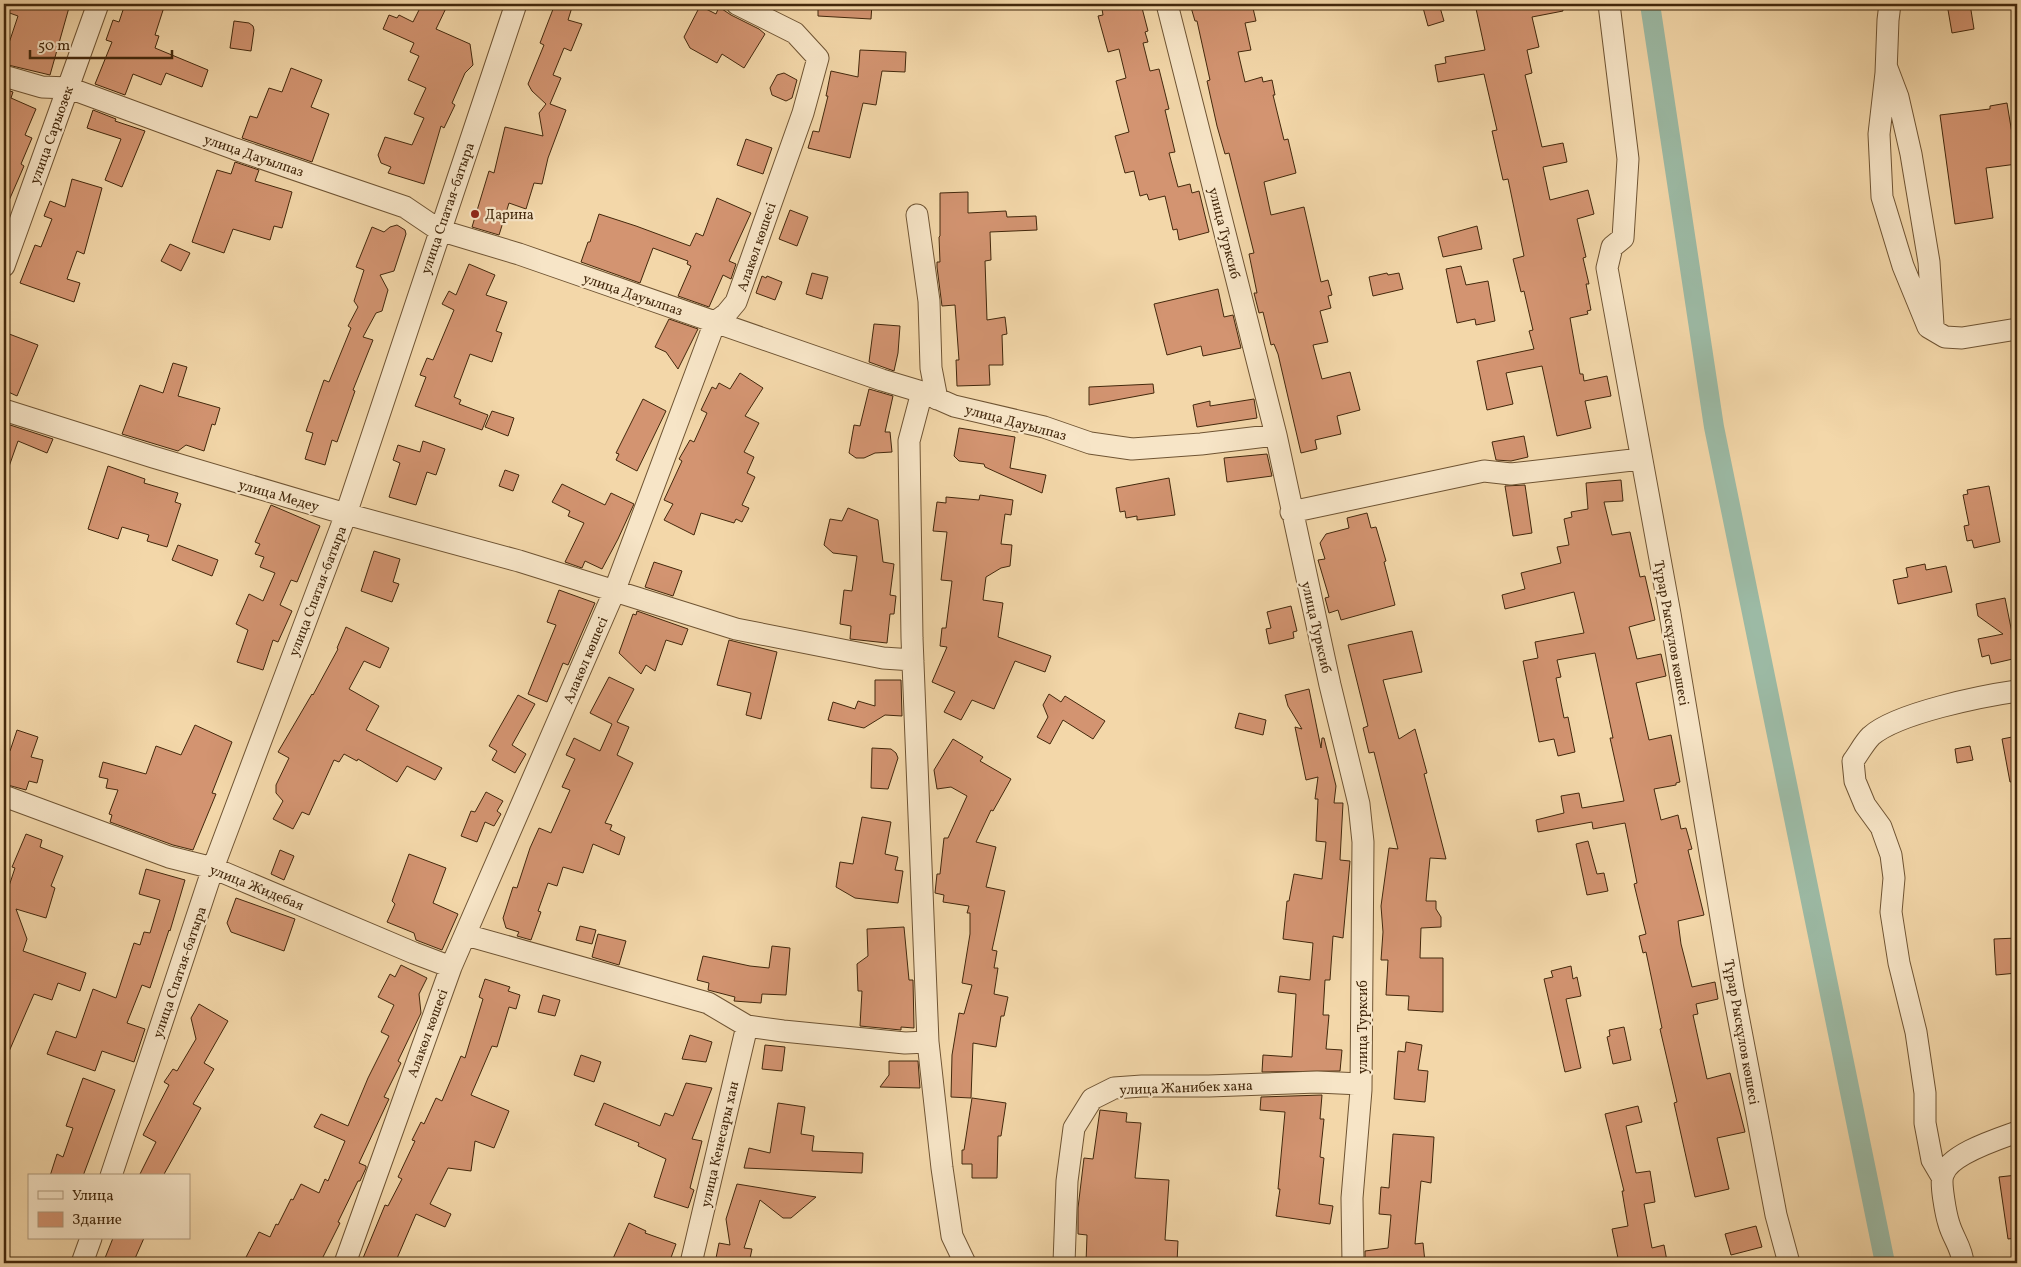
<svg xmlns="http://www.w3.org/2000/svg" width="2021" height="1267" viewBox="0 0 2021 1267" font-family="Vollkorn,serif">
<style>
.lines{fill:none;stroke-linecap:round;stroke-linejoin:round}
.canal{stroke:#9cbaa5;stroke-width:20}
.building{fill:#d39471;stroke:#43280c}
.minor-casing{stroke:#6f5433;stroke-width:23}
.minor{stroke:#f7e5c7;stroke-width:21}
.poi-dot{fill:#8f2418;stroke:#f7e5c7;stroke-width:2}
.labels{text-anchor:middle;stroke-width:4.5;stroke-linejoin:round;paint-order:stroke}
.street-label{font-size:14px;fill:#43280c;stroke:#f7e5c7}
.poi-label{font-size:14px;fill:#43280c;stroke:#f7e5c7;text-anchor:start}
</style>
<rect width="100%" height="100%" fill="#f3d7a9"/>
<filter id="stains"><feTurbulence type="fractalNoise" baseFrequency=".004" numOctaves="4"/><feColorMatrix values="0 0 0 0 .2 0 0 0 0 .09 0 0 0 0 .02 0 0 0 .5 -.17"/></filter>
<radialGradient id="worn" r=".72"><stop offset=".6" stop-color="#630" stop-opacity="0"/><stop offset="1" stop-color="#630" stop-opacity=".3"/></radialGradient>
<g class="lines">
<!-- canal -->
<path class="canal" d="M1650 4 1714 427 1885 1263"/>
</g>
<!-- building -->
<path class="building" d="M4 4H70L50 75 4 64V58L18 16 4 11Z
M125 4H165L155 35 159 36 155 48 208 70 202 87 166 73 161 85 133 74 125 95 95 84 112 42 106 40 113 20 119 22Z
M422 4H448L436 29 470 44 473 65 465 73 452 103 455 105 444 128 441 126 424 184 388 173 391 167 381 163 378 155 385 137 412 145 424 118 414 114 426 88 408 80 419 56 410 52 414 43 383 29 389 15 397 18 399 15 413 22Z
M555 4H573L568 20 582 24 571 51 564 48 553 75 561 78 550 104 566 110 548 158 542 184 534 183 526 209 509 203 499 235 472 227 489 171 494 173 505 127 543 136 539 113 546 104 532 91 528 84 544 45 540 43Z
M818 4H872L871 19 818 16Z
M1122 4H1141L1148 31 1145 32 1148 42 1143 43 1150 71 1159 69 1169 109 1165 110 1175 152 1169 153 1178 187 1190 184 1192 193 1199 191 1209 232 1179 240 1177 229 1173 230 1165 196 1149 200 1147 194 1140 196 1134 171 1125 173 1115 136 1129 132 1116 81 1126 78 1119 49 1108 52 1098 16 1103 15 1102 9Z
M1190 4H1252L1256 21 1245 23 1251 50 1238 52 1245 82 1262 77 1263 82 1272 80 1275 95H1273L1284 140 1288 139 1296 173 1264 182 1271 215 1304 207 1321 282 1328 280 1332 295 1328 296 1331 308 1320 311 1328 342 1313 345 1322 379 1350 372 1360 410 1337 416 1341 434 1315 440 1317 449 1301 453 1278 354 1274 344 1271 345 1263 312 1259 313 1254 293H1257L1249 254 1254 253 1229 153 1225 154 1217 126 1207 81 1210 80 1197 21H1195Z
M1422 4H1439L1444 21 1428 26Z
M1475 4H1562L1563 11 1532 17 1539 47 1527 50 1532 73 1525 75 1542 147 1563 143 1567 162 1543 167 1550 200 1588 190 1594 214 1577 219 1586 257 1583 258 1589 284H1586L1591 310 1587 311 1588 314 1570 318 1580 374H1583L1584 381 1607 376 1611 396 1585 401 1591 428 1557 436 1542 366 1506 373 1513 404 1487 410 1477 361 1534 349 1529 331 1533 330 1524 291 1521 292 1513 259 1524 256 1508 179 1503 180 1492 131 1497 130 1484 74 1438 82 1435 65 1446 63 1445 57 1485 50Z
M1947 4H1970L1974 29 1952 33Z
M700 6 716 14 719 7 731 15 759 29 765 34 744 68 722 54 717 63 690 48 684 37Z
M234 21 249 23 253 26 254 30 251 51 230 48Z
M860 50 906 52 905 72 882 71 876 105 863 103 850 158 808 148 813 131 819 132 828 96H826L831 71 858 77Z
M291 68 322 80 311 107 329 114 312 162 242 138 250 116 257 118 269 88 282 92Z
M784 73 797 80 792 98 786 101 772 95 770 88 777 75Z
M4 89 13 92 11 98 36 109 25 135 32 138 21 164 24 166 4 212Z
M2007 103 2017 164 1986 168 1993 218 1955 224 1940 115 1990 109V106Z
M93 110 116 119 115 121 145 131 122 187 105 180 121 139 87 128Z
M746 139 772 148 763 174 737 165Z
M235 162 259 170 255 181 292 192 282 228 274 226 270 240 233 229 224 253 192 242 217 170 231 174Z
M72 179 102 188 84 254 77 251 67 279 80 283 74 302 20 283 35 245 41 247 52 219 44 216 50 201 65 207Z
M968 192V213L1006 211 1007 217 1036 216 1037 230 990 232 991 260 985 261 987 320 1005 317 1007 334 1002 335 1003 365H989L990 385 957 386 956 360H959L955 305 942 306 937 267V262H940L939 237 940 236V193Z
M717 198 751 213 729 261 736 264 731 279 723 275 709 307 678 296 691 266 687 264 688 261 653 248 640 283 581 262 588 242H590L599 214 636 226 690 246 696 233 703 236Z
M790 210 808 217 797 246 779 239Z
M397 225 405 230 406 234 394 271 380 275 388 290 382 311 376 313 363 337 373 340 353 390 355 391 337 442 332 440 325 465 305 459 313 433 306 431 324 380 329 382 351 328 348 326 358 307 354 301 364 270 356 267 372 227 384 232 390 227Z
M1477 226 1482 249 1443 257 1438 237Z
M170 244 190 253 181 271 161 261Z
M469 264 495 275 486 295 507 302 496 331 502 333 492 362 470 354 454 397 461 400 459 404 488 415 482 430 415 406 426 377 420 375 427 358 433 360 454 310 442 304 449 291 456 295Z
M1461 266 1466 285 1488 281 1495 321 1476 325 1475 319 1457 323 1446 269Z
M812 273 828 277 822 299 806 294Z
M1387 273 1388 275 1399 273 1403 289 1373 296 1369 277Z
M762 276 766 278 767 276 782 282 775 300 756 293Z
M1218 289 1224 317 1233 315 1241 348 1203 356 1201 346 1167 355 1154 304Z
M669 319 698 329 678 369 666 352 655 347Z
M874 324 900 326 898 353 894 371 869 362Z
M4 332 38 345 17 396 4 390Z
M173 363 187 367 178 396 220 408 215 425 212 424 204 451 186 445 178 451 122 434 140 385 163 393Z
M740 373 763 388 745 416 759 423 744 452 754 457 747 473 755 477 742 505 749 508 742 522 736 519 734 523 701 513 694 535 664 520 673 504 664 500 682 461 679 459 690 440 694 442 707 413 701 410 712 387 716 389 719 383 730 389Z
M1153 384 1154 393 1089 405V387Z
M869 389 893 396 885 432H890L892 452 875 453 864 458H856L849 453 854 425 860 426Z
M643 399 666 411 637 471 616 460 619 454 616 453Z
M1254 399 1257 418 1197 427 1193 405 1210 401V406Z
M492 411 514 418 508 436 485 427Z
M4 423 53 439 47 453 18 441 6 475H4Z
M959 428 1015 437 1010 468 1046 475 1042 493 985 467 984 464 959 461 954 456Z
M1524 436 1528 457 1511 461 1496 460 1492 442Z
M423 441 445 449 436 475 427 472 416 505 389 497 400 463 393 460 398 445 420 452Z
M1267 454 1272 476 1227 482 1224 458Z
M108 466 145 479 144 483 178 493 175 502 181 504 167 547 147 541 149 535 122 527 118 539 88 529Z
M505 470 519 475 513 491 499 486Z
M1169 478 1175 515 1137 520V516L1126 518 1125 511 1120 512 1116 488Z
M1621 480 1623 501 1604 502 1612 535 1630 532 1640 577 1645 576 1655 620 1629 627 1637 659 1661 654 1666 676 1636 683 1649 740 1671 735 1680 782 1676 783V785L1654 789 1661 820 1678 815 1681 829 1686 828 1692 849 1688 850 1704 915 1678 921 1681 944 1692 987 1715 982 1718 999 1696 1004 1698 1014 1693 1015 1707 1079 1730 1073 1745 1132 1717 1138 1729 1189 1695 1197 1674 1103 1677 1102 1660 1029 1662 1028 1646 952 1643 953 1639 936 1646 934 1634 884 1637 883 1625 823 1593 829 1592 822 1538 832 1536 820 1564 813 1561 796 1579 793 1582 808 1624 801 1610 738H1613L1595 653 1557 660 1561 677 1556 678 1564 718 1568 717 1575 752 1558 756 1554 739 1539 742 1523 661 1538 658 1535 642 1584 633 1574 592 1505 609 1502 595 1525 589 1521 573 1561 563 1557 547 1569 545 1564 519 1572 517 1571 512 1588 509 1586 483Z
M562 484 605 505 611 493 634 504 618 539 602 569 585 561 582 568 565 562 584 523 568 516 570 511 552 502Z
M1525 485 1532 533 1513 536 1505 486Z
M1989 486 2000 542 1974 548 1972 540 1967 541 1964 526 1969 525 1963 495 1968 494 1967 490Z
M980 495 1013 500 1011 515 1005 514 1001 544 1012 545 1010 566 1001 568 986 577 983 600 1003 603 998 637 1051 656 1045 672 1015 661 994 709 972 700 961 720 944 712 955 692 932 682 947 647 940 646 942 628H946L952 581 941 580 947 532 933 531 937 502 946 503V497L979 500Z
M271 505 320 526 297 582 291 580 280 605 292 611 278 642 273 640 263 670 237 662 248 630 236 624 249 594 263 601 275 573 260 567 264 557 255 554 260 544 255 542Z
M848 508 878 520 883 562 894 564 890 595 896 596 894 614H890L887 643 850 639 851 626 840 624 844 590 852 591 857 556 833 553 824 545 830 519 842 521Z
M1367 513 1371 528 1376 527 1386 561 1384 562 1395 605 1341 620 1338 610 1329 613 1325 598 1329 597 1318 560 1325 559 1320 543 1326 534 1349 528 1347 518Z
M178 545 218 560 212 576 172 560Z
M374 551 400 559 393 582 399 584 392 602 361 591Z
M654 562 682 571 673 596 645 587Z
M1925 564 1926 570 1946 566 1952 592 1898 604 1893 580 1908 577 1906 568Z
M559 590 595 603 568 665 563 663 547 702 528 694 556 625 547 622Z
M2005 598 2017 658 1991 664 1989 655 1982 657 1978 639 2003 634 1978 616 1976 604Z
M1291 606 1297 631 1293 632 1294 638 1269 644 1266 629 1271 628 1267 612Z
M637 611 688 629 682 645 666 640 655 671 646 665 641 674 619 653 633 614 636 615Z
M346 627 389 648 380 668 364 661 349 689 379 706 366 730 442 768 435 780 407 766 397 782 358 759 357 761 344 754 339 762 334 760 309 815 302 812 293 829 273 819 283 801 276 793V785L289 758 278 752 312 694 313 695 338 649 337 648Z
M1412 631 1422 672 1383 680 1399 739 1415 729 1427 773 1424 774 1446 859 1430 858 1426 901H1436V909L1441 917V927L1421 928 1420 958H1443V1012L1408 1010 1409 996 1386 995 1388 960H1381L1383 932 1381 906 1389 848 1398 849 1374 752 1369 753 1363 728 1368 726 1348 645Z
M729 640 777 652 761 719 746 715 751 693 717 685Z
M609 677 634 689 617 722 629 727 617 755 633 763 605 823 612 825 610 830 625 837 619 855 593 844 583 873 563 867 557 886 548 883 538 911 541 912 531 940 517 936 519 932 506 928 503 918 513 887 517 888 530 848 539 828 551 833 570 790 562 787 575 759 566 755 574 738 600 751 612 724 590 713Z
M875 680H901L902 716 885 715 864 728 828 720 833 702 855 709 858 701 875 706Z
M1309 689 1321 748 1322 738H1324L1336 786 1334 803H1343L1340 860 1350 861 1343 938 1333 936 1330 980H1325L1323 1015H1329L1326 1049 1342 1050 1340 1071 1262 1072 1263 1055 1292 1057 1296 994 1278 992 1280 976 1310 980 1313 943 1283 939 1287 901H1289L1294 874 1322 879 1326 842 1316 841 1318 799H1315L1318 777 1306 780 1295 727 1302 729 1288 706 1285 695Z
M1049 694 1061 702 1065 696 1105 721 1093 739 1063 720 1050 744 1037 737 1048 717 1043 705Z
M518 695 535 704 512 745 526 754 515 773 492 760 497 751 489 746Z
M1239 713 1266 720 1263 735 1235 728Z
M195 725 232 742 212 793 216 794 193 850 173 845 110 822 112 815 109 814 118 790 106 788 108 779 99 777 103 762 146 774 156 746 181 755Z
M17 730 38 737 31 757 43 760 37 783 29 781 26 790 4 784V750L10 751Z
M2017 736V781L2010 782 2002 739Z
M953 739 983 757 980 761 1011 779 993 811 991 810 976 842 996 847 986 887 1005 891 992 950 997 951 994 968H998L994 994 1008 997 1004 1016H1001L996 1047 973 1043 971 1098 951 1097 952 1055 959 1013 964 1014 972 985 962 983 970 934V913H967L969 906 943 902 944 895 935 893 937 874H940L944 838H948L967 796 951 787 937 789 934 770Z
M1970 746 1973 760 1957 763 1955 749Z
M872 748 891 749 896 753 898 758 888 789 871 788Z
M486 792 503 801 497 811 501 814 494 826 485 822 477 842 461 836 471 811 475 812Z
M862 817 891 822 885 854 898 857 895 870 903 871 898 903 855 898 836 887 840 862 853 864Z
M26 834 42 840 40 847 63 856 51 886 55 888 46 918 16 909 27 939 23 951 86 973 80 991 58 983 52 1000 34 994 4 1063V881H6L8 889 15 868 12 867Z
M1588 841 1597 874 1604 873 1608 891 1587 895 1576 844Z
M280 850 294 856 284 880 271 874Z
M409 854 446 868 433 903 458 914 442 950 416 940 414 933 387 922 395 904 392 901Z
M146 869 185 880 170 931 169 930 150 988 142 985 127 1023 145 1029 134 1062 102 1051 95 1071 47 1054 56 1031 76 1038 93 989 116 998 134 943 140 945 144 932 150 933 160 900 139 894Z
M236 898 295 919 284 951 231 932 227 923Z
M580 926 596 930 592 944 576 940Z
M904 927 909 980H913L914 1028 901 1027V1030L860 1026 862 991H858L857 964 868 956 867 929Z
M598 934 626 941 619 965 592 957Z
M2017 938V973L1996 975 1994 939Z
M772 946 790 948 786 995 762 994 761 1003 734 1001 735 997 708 990 709 983 697 980 703 956 750 966 769 968Z
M401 965 427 978 419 994 421 1013 398 1061 401 1063 384 1097 389 1099 359 1163 366 1166V1168L360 1181H358L338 1222 340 1223 320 1263H243L259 1232 270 1237 276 1224 278 1225 291 1199 293 1200 301 1184 319 1193 325 1179 328 1181 345 1141 314 1127 321 1114 348 1126 368 1078 389 1036 381 1032 394 1005 378 997 390 974 395 977Z
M1571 966 1573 979 1577 977 1581 996 1566 999 1581 1068 1565 1072 1544 979 1553 977 1551 971Z
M485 979 510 987 508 991 520 995 516 1009 509 1007 497 1047 492 1046 471 1095 509 1111 494 1148 475 1141 471 1171 448 1168 430 1204 451 1214 445 1227 416 1214 395 1263H361L385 1205 388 1206 402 1179 398 1177 415 1141 412 1140 421 1122 424 1124 436 1098 442 1101 461 1056 465 1058 483 999 479 997Z
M543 995 560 1000 555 1016 538 1012Z
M199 1004 228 1021 204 1063 214 1069 193 1104 201 1108 163 1176H139L156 1142 143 1135 169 1085 164 1082 173 1069 177 1071 196 1039 191 1018Z
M1624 1027 1631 1060 1613 1064 1607 1037 1610 1036 1609 1030Z
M690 1035 712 1042 706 1062 682 1059Z
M1406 1042 1422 1045 1418 1070 1428 1071 1425 1102 1394 1099 1398 1051 1405 1052Z
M765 1045 785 1047 782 1071 762 1069Z
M581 1055 601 1062 594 1082 574 1075Z
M889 1061H918L920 1088 880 1087 889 1075Z
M83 1078 115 1090 83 1176H50L57 1154 63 1157 73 1128 66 1126Z
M686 1083 712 1088 692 1139 702 1141 690 1188 694 1190 688 1208 654 1197 666 1159 638 1146 639 1143 595 1125 604 1103 660 1126 665 1113 673 1116Z
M1322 1095 1320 1119H1324L1320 1157 1324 1158 1319 1204 1333 1206 1330 1224 1276 1216 1280 1189H1278L1285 1112 1260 1110 1261 1097Z
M972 1098 1006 1103 1001 1136H998L997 1178H972V1164H962V1150H964Z
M778 1103 805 1107 801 1134 814 1136 812 1151 863 1153 862 1173 744 1168 749 1148 770 1153Z
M1638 1106 1642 1122 1626 1126 1636 1173 1650 1171 1655 1202 1644 1204 1652 1248 1664 1245 1667 1261 1657 1263H1619L1612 1229 1628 1226 1622 1191H1624L1605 1114Z
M1100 1110 1127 1113 1126 1122 1141 1123 1135 1178 1169 1180 1165 1240 1178 1241 1177 1263 1115 1261V1263H1086L1087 1235 1078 1234V1208L1084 1158 1093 1159Z
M1393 1134 1434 1137 1431 1183 1421 1181 1415 1244 1423 1243 1425 1262 1365 1263V1251L1388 1248 1391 1215 1379 1214 1381 1187 1389 1188Z
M2017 1175V1238L2008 1239 1999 1177Z
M737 1184 816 1197 791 1218H783L760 1200 744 1248 752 1249 749 1263H715L719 1243 730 1245 726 1219Z
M629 1223 646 1231 645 1233 676 1244 669 1263H611Z
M1756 1226 1762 1247 1731 1255 1725 1234Z
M113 1238H144L133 1263H103Z"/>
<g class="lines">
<defs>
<path id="minor" d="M1167 4 1276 435 1330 685 1359 804 1363 842 1361 1090 1352 1198 1353 1263
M1609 4 1628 159 1623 238 1612 247 1607 268 1670 614 1733 989 1776 1215 1789 1263
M1890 4 1888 20 1886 73 1879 134 1882 197 1903 266 1928 327 1945 337 1962 338 2017 329
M1887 68 1898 97 1911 154 1929 262 1933 325
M4 76 42 87 69 88 235 149 405 207 439 230 519 254 882 380 922 392 954 406 1044 427 1090 443 1132 449 1201 444 1276 435
M917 215 929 301 931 368 937 399
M4 266 98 4
M922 392 909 441 912 638 928 1042
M4 410 153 457 346 514 519 561 736 629 883 658 913 660
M1291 512 1484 471 1511 474 1641 459
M4 796 169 857 213 868 414 953 451 967
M466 935 708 1003 747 1026 783 1031 905 1043 928 1042 942 1168 952 1236 965 1263
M111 1176 213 868 346 514 516 4
M1942 1177 1932 1160 1925 1123V1093L1916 1032 1899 963 1891 912 1894 878 1891 855 1881 827 1865 805 1855 781 1853 761C1859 753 1864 743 1871 736 1897 713 1982 696 2017 691
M82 1263 91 1238
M345 1263 451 967 614 592 715 322 726 314 736 302 803 113 818 58 795 33 737 4
M691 1263 747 1026
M1064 1263 1067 1181 1074 1128 1092 1099 1114 1088 1142 1086H1209L1317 1082 1361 1084
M1963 1263C1962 1248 1953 1238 1949 1224 1946 1215 1940 1183 1943 1175 1949 1154 1998 1139 2017 1132"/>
</defs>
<!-- minor casing -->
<use href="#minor" class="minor-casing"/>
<!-- minor -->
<use href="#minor" class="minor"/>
</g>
<!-- markers -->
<circle class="poi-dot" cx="475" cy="214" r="5"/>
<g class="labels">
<!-- street labels -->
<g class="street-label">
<text transform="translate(51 135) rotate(-70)" y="5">улица Сарыозек</text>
<text transform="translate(254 155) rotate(19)" y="5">улица Дауылпаз</text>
<text transform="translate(447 208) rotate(-71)" y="5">улица Спатая-батыра</text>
<text transform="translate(1225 233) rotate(76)" y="5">улица Турксиб</text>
<text transform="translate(756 247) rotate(-71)" y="5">Алакөл көшесі</text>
<text transform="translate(633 294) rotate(19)" y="5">улица Дауылпаз</text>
<text transform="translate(1016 422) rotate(15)" y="5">улица Дауылпаз</text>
<text transform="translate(279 495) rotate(16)" y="5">улица Медеу</text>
<text transform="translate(317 591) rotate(-69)" y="5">улица Спатая-батыра</text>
<text transform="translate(1317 627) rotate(77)" y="5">улица Турксиб</text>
<text transform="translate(1672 633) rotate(80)" y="5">Тұрар Рысқұлов көшесі</text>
<text transform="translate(585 660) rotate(-67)" y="5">Алакөл көшесі</text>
<text transform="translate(257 887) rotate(22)" y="5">улица Жидебая</text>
<text transform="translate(179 972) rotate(-71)" y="5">улица Спатая-батыра</text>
<text transform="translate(1362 1027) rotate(-90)" y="5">улица Турксиб</text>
<text transform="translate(1742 1032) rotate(80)" y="5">Тұрар Рысқұлов көшесі</text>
<text transform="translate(427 1033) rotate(-70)" y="5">Алакөл көшесі</text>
<text transform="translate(1186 1087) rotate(-2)" y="5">улица Жанибек хана</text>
<text transform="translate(719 1144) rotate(-77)" y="5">улица Кенесары хан</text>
</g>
<!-- poi labels -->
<g class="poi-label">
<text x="485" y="219">Дарина</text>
</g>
</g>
<!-- margin -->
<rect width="2021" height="1267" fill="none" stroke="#f3d7a9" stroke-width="20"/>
<rect x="5" y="5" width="2011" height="1257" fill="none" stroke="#43280c" stroke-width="2.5"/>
<rect x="10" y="10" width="2001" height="1247" fill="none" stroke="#43280c"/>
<!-- legend -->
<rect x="28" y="1174" width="162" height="65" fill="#f7e5c7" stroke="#af997c"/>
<rect x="38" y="1191" width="25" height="8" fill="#f7e5c7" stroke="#af997c"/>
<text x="72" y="1200" font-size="15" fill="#43280c">Улица</text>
<rect x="38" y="1212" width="25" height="15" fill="#d39471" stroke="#af997c"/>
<text x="72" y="1224" font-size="15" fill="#43280c">Здание</text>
<!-- scale -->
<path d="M30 50v8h142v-8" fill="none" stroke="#43280c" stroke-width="2.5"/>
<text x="38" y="50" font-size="15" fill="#43280c" stroke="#f7e5c7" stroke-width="4" paint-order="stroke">50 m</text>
<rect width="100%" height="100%" filter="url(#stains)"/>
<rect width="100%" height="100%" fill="url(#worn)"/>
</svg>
